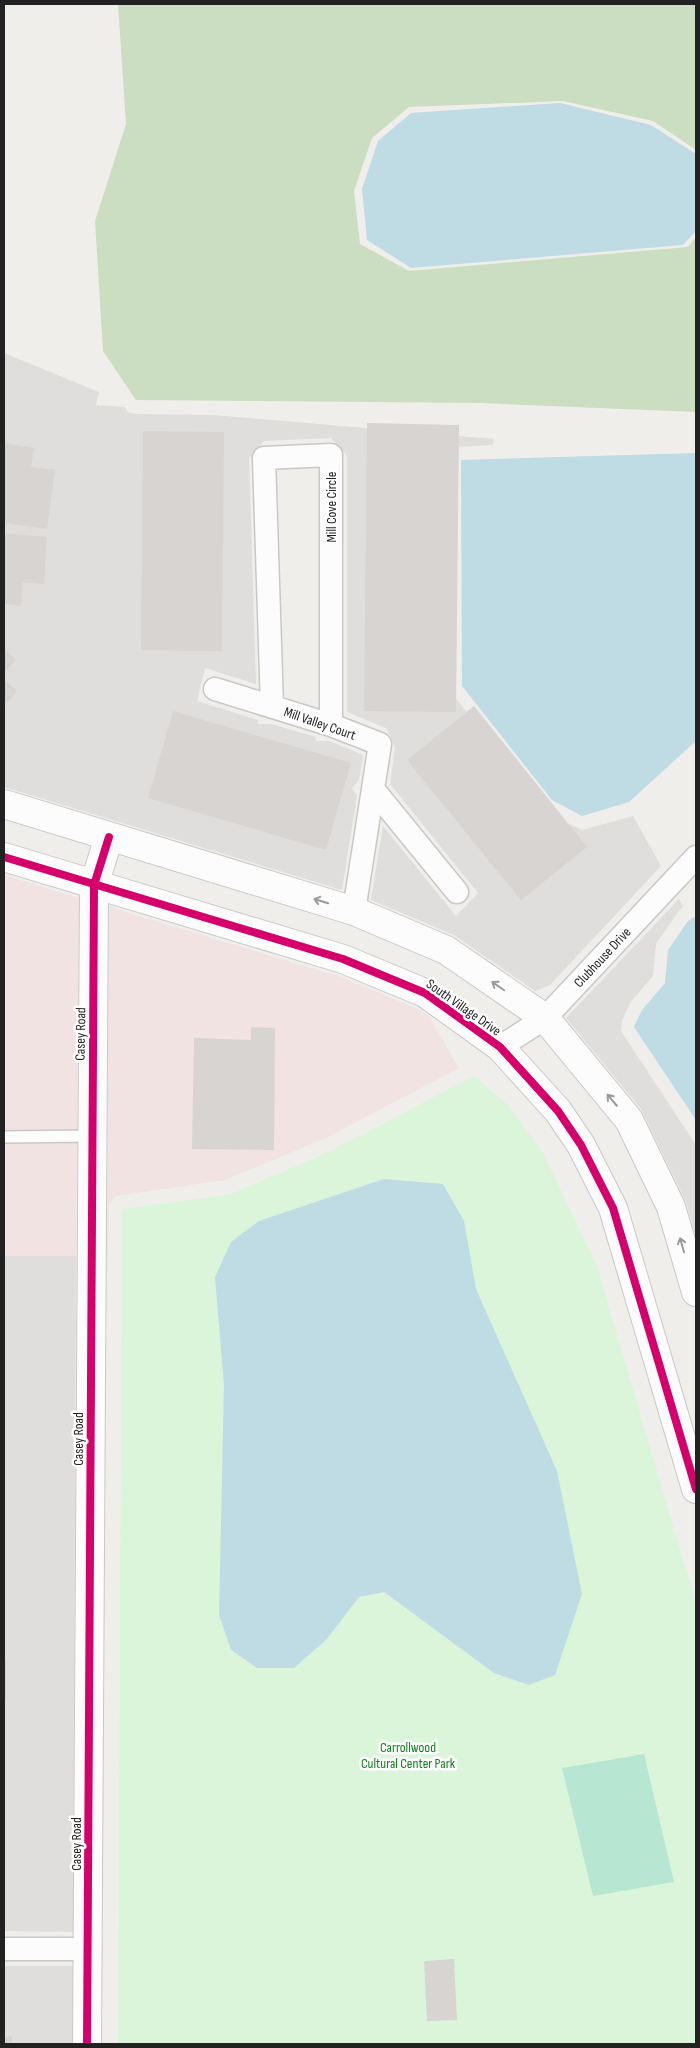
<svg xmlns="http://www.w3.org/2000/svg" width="700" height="2048" viewBox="0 0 700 2048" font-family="'Sofia Sans Condensed',sans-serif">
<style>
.residential{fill:#dfdedc}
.commercial{fill:#f1e3e1}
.forest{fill:#cbdec1}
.park{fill:#daf5da}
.pitch{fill:#b7e6d2}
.water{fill:#bfdbe3}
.building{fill:#d7d4d2}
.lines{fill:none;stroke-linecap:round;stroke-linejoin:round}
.service-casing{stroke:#c9c8c7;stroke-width:14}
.minor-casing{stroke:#c9c8c7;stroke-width:25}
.tertiary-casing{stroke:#c9c8c7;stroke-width:30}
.service{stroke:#fdfcfc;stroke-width:11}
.minor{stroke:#fdfcfc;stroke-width:22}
.tertiary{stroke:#fdfcfc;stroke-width:28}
.cycleway-casing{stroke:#fff;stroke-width:11}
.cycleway{stroke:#d6006c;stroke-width:8}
.oneway{stroke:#9a9a9a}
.labels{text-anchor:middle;stroke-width:5;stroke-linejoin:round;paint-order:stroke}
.street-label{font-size:14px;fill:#222;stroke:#fff}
.park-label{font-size:14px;fill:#0c8416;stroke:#fff}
</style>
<rect width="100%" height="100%" fill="#f0eeeb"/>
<!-- residential -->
<path class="residential" d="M4 353 99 392 96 405 125 407 128 412 136 414 214 415 494 439 493 445 456 447 450 691 547 813 582 830 633 816 661 866 550 985 535 991 454 935 371 900 383 826 456 916 478 893 390 784 395 747 386 728 347 712V456L331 438 264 441 249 458 256 684 205 668 197 701 258 720V724H271L316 737V741H329L363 755 359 780 352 788 357 795 342 890 4 787Z
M679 899 683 907 678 912 656 944 653 976 630 1003 622 1021 621 1031 696 1145V1238L686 1202 641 1109 566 1018Z
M4 1256H76L73 1932 4 1931Z
M4 1966H73L72 2044H4Z"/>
<!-- commercial -->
<path class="commercial" d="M4 875 79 898 76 1256H4Z
M109 907 338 976 418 1009 428 1015 459 1068 326 1138 225 1180 116 1196 109 1205 108 1256H107Z"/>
<!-- forest -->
<path class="forest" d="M118 4H696V150L653 121 563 101 409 107 372 138 354 191 360 244 409 271 688 247 696 237V412L481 403 136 400 103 351 95 221 126 124Z"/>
<!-- park -->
<path class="park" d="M474 1076 508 1105 542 1151 596 1263 696 1604V2044H118L122 1209 229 1195 331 1151Z"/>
<!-- pitch -->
<path class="pitch" d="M644 1754 674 1882 593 1896 562 1768Z"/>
<!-- water -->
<path class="water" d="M560 103 651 125 696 154V231L683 245 411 268 367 240 362 189 378 141 411 113Z
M696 453V741L629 802 582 816 552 800 462 686 461 460Z
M696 916V1120L634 1027 642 1010 665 983 668 950 688 921Z
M384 1179 443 1184 464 1221 476 1289 557 1471 582 1594 555 1675 529 1685 494 1673 384 1592 359 1597 326 1640 294 1668H257L231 1650 219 1615 224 1385 215 1277 231 1242 259 1221Z"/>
<!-- building -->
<path class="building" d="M367 423 459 425 456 712 364 711Z
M143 431 224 432 222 651 141 650Z
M4 443 34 448 31 467 55 470 47 529 4 523Z
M4 533 47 537 44 584 23 582 21 606 4 604Z
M4 649 16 660 4 673Z
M4 680 17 691 4 706Z
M474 706 587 847 521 900 407 760Z
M173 711 351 763 326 850 148 798Z
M251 1027 275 1028 274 1150 192 1149 194 1038 251 1040Z
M4 1660H6V1701H4Z
M454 1959 457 2020 427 2021 424 1961Z
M12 2036V2044H4V2037Z"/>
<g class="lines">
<defs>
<path id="service" d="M4 1137 92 1136"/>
<path id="minor" d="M215 689 331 725 380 744 354 911
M272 707 264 458 331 455V725
M373 789 457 892
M500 1047 545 1018 696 857
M4 1949H88"/>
<path id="tertiary" d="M4 804 354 911 446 950 545 1018 629 1120 671 1207 696 1292
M4 857 343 959 425 993 500 1047 558 1111 581 1145 613 1208 696 1489
M87 2044 94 885 109 837"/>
</defs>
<!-- service casing -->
<use href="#service" class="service-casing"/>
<!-- minor casing -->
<use href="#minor" class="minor-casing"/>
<!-- tertiary casing -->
<use href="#tertiary" class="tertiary-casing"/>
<!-- service -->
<use href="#service" class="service"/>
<!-- minor -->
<use href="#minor" class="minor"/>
<!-- tertiary -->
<use href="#tertiary" class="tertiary"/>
<defs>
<path id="cycleway" d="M4 857 343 959 425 993 500 1047 558 1111 581 1145 613 1208 696 1489
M87 2044 94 885 109 837"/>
</defs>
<!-- cycleway casing -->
<use href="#cycleway" class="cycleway-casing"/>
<!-- cycleway -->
<use href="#cycleway" class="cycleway"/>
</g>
<!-- one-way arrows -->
<defs><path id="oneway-shaft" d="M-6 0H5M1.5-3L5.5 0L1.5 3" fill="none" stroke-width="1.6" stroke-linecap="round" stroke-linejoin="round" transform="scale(1.25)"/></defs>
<g class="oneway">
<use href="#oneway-shaft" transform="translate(321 901) rotate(-163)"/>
<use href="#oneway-shaft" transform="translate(498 986) rotate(-145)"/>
<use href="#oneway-shaft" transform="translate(612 1100) rotate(-130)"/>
<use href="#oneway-shaft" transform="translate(682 1245) rotate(-106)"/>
</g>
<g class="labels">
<!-- street labels -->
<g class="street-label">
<text transform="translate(331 507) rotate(-90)" y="5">Mill Cove Circle</text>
<text transform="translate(320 723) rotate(19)" y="5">Mill Valley Court</text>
<text transform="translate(602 957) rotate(-47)" y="5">Clubhouse Drive</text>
<text transform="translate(464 1007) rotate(35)" y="5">South Village Drive</text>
<text transform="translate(80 1034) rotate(-89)" y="5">Casey Road</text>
<text transform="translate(78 1439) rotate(-90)" y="5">Casey Road</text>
<text transform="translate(76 1844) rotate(-90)" y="5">Casey Road</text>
</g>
<!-- park labels -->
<g class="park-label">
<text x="408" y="1752">Carrollwood<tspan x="408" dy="16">Cultural Center Park</tspan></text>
</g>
</g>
<!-- border -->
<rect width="700" height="2048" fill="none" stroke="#222222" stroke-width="10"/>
</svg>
